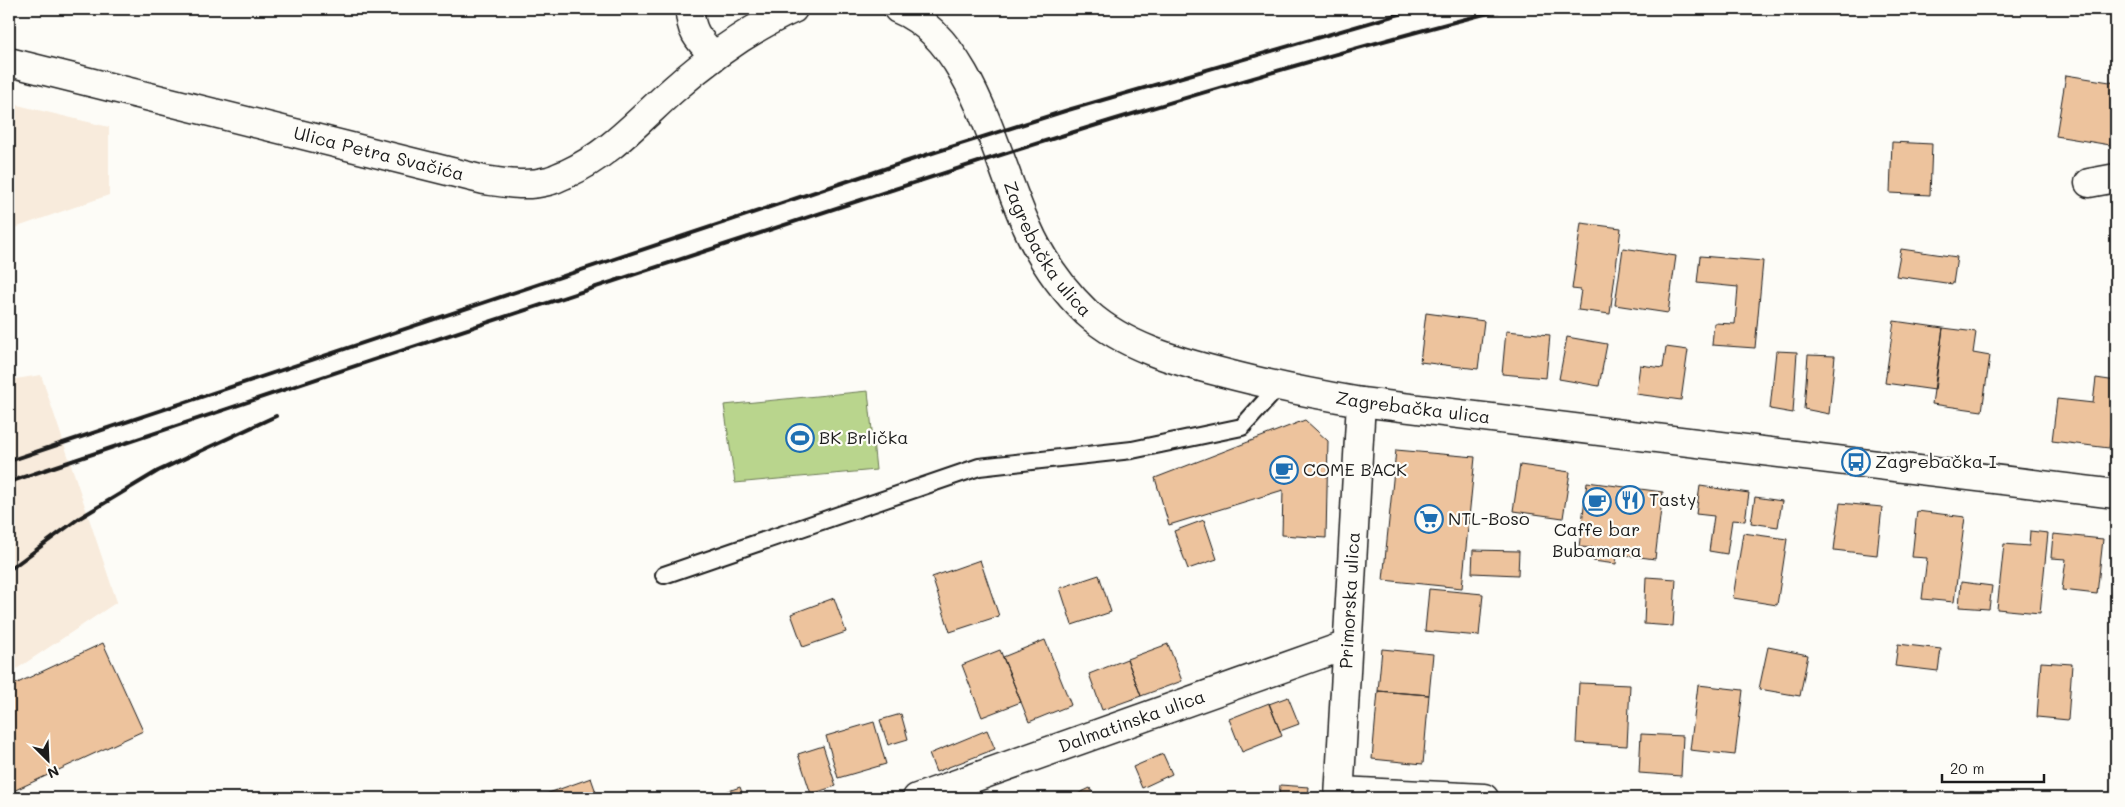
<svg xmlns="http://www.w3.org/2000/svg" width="2125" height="807" viewBox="0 0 2125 807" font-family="Mali,sans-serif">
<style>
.built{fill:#f8ebdc}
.pitch{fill:#b9d58d;stroke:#6a7854}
.building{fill:#edc39d;stroke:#1c1c1c}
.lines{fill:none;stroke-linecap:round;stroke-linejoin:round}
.lane-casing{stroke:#1c1c1c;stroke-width:20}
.street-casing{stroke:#1c1c1c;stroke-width:31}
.secondary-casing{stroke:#1c1c1c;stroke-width:31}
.lane{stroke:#fdfcf7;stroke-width:16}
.street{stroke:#fdfcf7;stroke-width:28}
.secondary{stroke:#fdfcf7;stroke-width:28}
.rail{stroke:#1c1c1c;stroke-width:4}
.labels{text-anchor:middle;stroke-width:4.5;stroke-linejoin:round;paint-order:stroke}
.street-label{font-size:18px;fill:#1c1c1c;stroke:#fdfcf7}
.poi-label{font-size:18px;fill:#1c1c1c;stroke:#fdfcf7;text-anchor:start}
</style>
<rect width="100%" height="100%" fill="#fdfcf7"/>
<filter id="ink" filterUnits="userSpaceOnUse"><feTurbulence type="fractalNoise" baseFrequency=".02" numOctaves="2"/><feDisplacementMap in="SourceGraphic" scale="10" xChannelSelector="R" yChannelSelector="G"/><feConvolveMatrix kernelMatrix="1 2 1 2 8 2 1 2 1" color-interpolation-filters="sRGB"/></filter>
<g filter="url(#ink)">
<!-- built -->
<path class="built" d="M9 103 109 127V195L9 230Z
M41 375 117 602 9 674V380Z"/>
<!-- pitch -->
<path class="pitch" d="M868 391 876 470 735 483 724 405Z"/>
<!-- building -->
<path class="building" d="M2066 75 2116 83V107L2110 145 2056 136Z
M1892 142 1932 144 1930 195 1890 193Z
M1581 223 1621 228 1610 314 1578 310 1581 290 1572 289Z
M1623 248 1676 256 1668 313 1615 305Z
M1901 249 1957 257 1953 284 1896 276Z
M1700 256 1763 261 1755 348 1712 345 1714 323 1735 324 1738 287 1697 283Z
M1426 313 1484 321 1478 369 1420 362Z
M1894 321 1943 328 1935 390 1885 383Z
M1943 328 1976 332 1973 353 1990 356 1982 411 1932 404Z
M1506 331 1550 335 1546 378 1502 374Z
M1567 337 1607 344 1599 386 1559 379Z
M1666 347 1688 350 1681 400 1636 394 1640 365 1663 368Z
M1776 351 1797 352 1793 413 1770 409Z
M1808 355 1835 356 1829 414 1804 409Z
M2096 378 2116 381 2109 448 2052 441 2057 399 2093 403Z
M1305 420 1328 441 1326 538 1282 535 1283 490 1169 525 1155 478Z
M1396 450 1475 457 1462 588 1383 580Z
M1520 465 1570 472 1563 518 1513 511Z
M1587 482 1663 492 1655 559 1617 554 1616 564 1593 561 1595 548 1579 547Z
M1700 486 1749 493 1745 521 1732 520 1727 554 1709 551 1714 516 1696 514Z
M1755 497 1782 501 1778 527 1751 523Z
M1840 503 1882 507 1877 555 1834 550Z
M1917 511 1965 517 1954 602 1922 599 1927 558 1912 557Z
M1204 520 1217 559 1188 569 1174 531Z
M2030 531 2048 533 2040 613 1997 609 2004 544 2029 546Z
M1743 533 1787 539 1777 605 1733 598Z
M2053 534 2103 539 2097 594 2062 590 2066 559 2051 558Z
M1473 550 1519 551 1518 575 1472 573Z
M980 560 999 616 950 632 932 577Z
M1099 575 1111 612 1072 625 1060 588Z
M1646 577 1676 579 1673 626 1644 624Z
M1961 582 1992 586 1989 609 1959 607Z
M1429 589 1483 594 1479 636 1425 631Z
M834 598 846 632 803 647 791 614Z
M1045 640 1071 705 1029 722 1003 657Z
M103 643 143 731 9 793V687Z
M1168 644 1182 681 1141 696 1127 659Z
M1898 644 1941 649 1938 671 1895 666Z
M1768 647 1808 655 1800 696 1759 689Z
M1382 649 1433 654 1429 695 1378 691Z
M1000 650 1021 702 982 717 962 665Z
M1127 659 1141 696 1102 710 1089 674Z
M2041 662 2072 664 2068 720 2037 717Z
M1579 683 1630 685 1627 746 1576 743Z
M1698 685 1743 690 1735 755 1690 750Z
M1378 691 1429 695 1423 764 1372 759Z
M1288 697 1299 724 1280 731 1269 704Z
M1269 703 1282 736 1242 752 1229 719Z
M901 714 908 739 888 745 880 720Z
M874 722 886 764 838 778 826 736Z
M987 730 995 749 936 772 929 754Z
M1641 734 1683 736 1681 776 1639 773Z
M823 746 836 786 811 794 798 754Z
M1163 754 1172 774 1142 788 1133 767Z
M591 778 598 798H544L543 795Z
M1280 785 1309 787 1308 798H1279Z
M740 787 744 798H718L717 795Z
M1090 788 1095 798H1069Z"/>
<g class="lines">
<defs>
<path id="lane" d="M664 575 979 467 1132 450 1242 427 1278 387"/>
<g id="street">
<path d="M690 9C690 32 699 40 714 56"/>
<path d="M2089 183 2116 178"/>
<path d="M1340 791 1484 798"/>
<path id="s1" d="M917 798 1347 645"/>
<path id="s2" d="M1339 798 1361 402"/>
</g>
<g id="secondary">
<path id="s3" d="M898 9C974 40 995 159 1027 227 1041 259 1062 289 1087 313 1125 347 1176 361 1224 373 1269 385 1315 394 1361 402L2116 494"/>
<path id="s4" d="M9 62 484 180C506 183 526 187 548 181 554 180 560 176 566 174 610 154 638 121 673 90 709 58 749 29 793 9"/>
</g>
</defs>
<!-- lane casing -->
<use href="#lane" class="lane-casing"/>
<!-- street casing -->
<use href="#street" class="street-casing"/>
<!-- secondary casing -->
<use href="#secondary" class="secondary-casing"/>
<!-- lane -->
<use href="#lane" class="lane"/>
<!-- street -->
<use href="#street" class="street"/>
<!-- secondary -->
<use href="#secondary" class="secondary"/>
<!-- rail -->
<path class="rail" d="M9 461 926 155 1068 110 1417 9
M9 482C248 401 487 322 727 244 984 159 1242 76 1504 9
M9 570 78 519 158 471 276 416"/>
</g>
</g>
<!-- icons -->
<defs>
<symbol id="stadium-ring" viewBox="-11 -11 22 22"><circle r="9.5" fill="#fdfcf7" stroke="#1f6fb2" stroke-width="1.5"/><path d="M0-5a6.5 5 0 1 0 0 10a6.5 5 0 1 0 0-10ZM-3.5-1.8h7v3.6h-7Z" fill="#1f6fb2"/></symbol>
<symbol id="bus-ring" viewBox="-11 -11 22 22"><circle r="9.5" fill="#fdfcf7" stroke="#1f6fb2" stroke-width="1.5"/><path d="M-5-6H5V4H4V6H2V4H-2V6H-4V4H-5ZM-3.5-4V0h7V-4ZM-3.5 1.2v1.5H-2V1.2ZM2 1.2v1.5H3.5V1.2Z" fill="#1f6fb2"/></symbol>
<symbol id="cafe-ring" viewBox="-11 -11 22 22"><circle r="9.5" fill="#fdfcf7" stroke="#1f6fb2" stroke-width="1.5"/><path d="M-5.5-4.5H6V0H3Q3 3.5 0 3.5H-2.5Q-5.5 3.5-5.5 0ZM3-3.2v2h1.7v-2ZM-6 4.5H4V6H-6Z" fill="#1f6fb2"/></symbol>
<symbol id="restaurant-ring" viewBox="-11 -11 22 22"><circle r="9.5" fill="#fdfcf7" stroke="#1f6fb2" stroke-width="1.5"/><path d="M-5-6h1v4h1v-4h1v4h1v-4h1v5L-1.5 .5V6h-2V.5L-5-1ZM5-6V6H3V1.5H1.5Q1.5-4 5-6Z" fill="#1f6fb2"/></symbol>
<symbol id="supermarket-ring" viewBox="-11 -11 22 22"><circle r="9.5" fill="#fdfcf7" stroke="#1f6fb2" stroke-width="1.5"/><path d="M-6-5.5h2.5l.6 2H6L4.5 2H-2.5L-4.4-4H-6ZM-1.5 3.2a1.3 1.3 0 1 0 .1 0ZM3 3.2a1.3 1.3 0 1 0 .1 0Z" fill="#1f6fb2"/></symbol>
</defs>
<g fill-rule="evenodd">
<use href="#stadium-ring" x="784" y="422" width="32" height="32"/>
<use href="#bus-ring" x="1840" y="446" width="32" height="32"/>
<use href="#cafe-ring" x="1268" y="454" width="32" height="32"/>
<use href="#restaurant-ring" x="1614" y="484" width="32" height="32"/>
<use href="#cafe-ring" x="1581" y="486" width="32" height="32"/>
<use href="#supermarket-ring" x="1413" y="503" width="32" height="32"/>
</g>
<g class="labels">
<!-- street labels -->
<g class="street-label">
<text dy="6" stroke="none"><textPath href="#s4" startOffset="381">Ulica Petra Svačića</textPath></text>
<text dy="6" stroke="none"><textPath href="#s3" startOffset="289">Zagrebačka ulica</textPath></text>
<text dy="6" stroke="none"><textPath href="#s3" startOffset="709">Zagrebačka ulica</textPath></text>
<text dy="6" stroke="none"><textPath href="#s2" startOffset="198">Primorska ulica</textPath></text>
<text dy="6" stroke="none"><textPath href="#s1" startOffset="228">Dalmatinska ulica</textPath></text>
</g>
<!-- poi labels -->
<g class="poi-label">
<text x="819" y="444">BK Brlička</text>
<text x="1875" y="468">Zagrebačka I</text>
<text x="1303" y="476">COME BACK</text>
<text x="1649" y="506">Tasty</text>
<text x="1448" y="525">NTL-Boso</text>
<text x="1597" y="536" text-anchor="middle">Caffe bar<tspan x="1597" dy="21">Bubamara</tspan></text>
</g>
</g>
<!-- margin -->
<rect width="2125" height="807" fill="none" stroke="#fdfcf7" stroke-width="30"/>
<rect x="15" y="15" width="2095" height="777" fill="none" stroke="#1c1c1c" stroke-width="2" filter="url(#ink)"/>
<!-- north arrow -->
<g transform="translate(48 760) rotate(156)" stroke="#fdfcf7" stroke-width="4" paint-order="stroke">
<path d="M0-4L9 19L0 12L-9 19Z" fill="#1c1c1c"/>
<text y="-8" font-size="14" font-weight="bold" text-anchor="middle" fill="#1c1c1c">N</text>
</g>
<!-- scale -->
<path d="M1942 774v8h102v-8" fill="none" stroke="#1c1c1c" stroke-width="2.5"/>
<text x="1950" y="774" font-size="15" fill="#1c1c1c" stroke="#fdfcf7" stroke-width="4" paint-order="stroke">20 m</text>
</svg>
